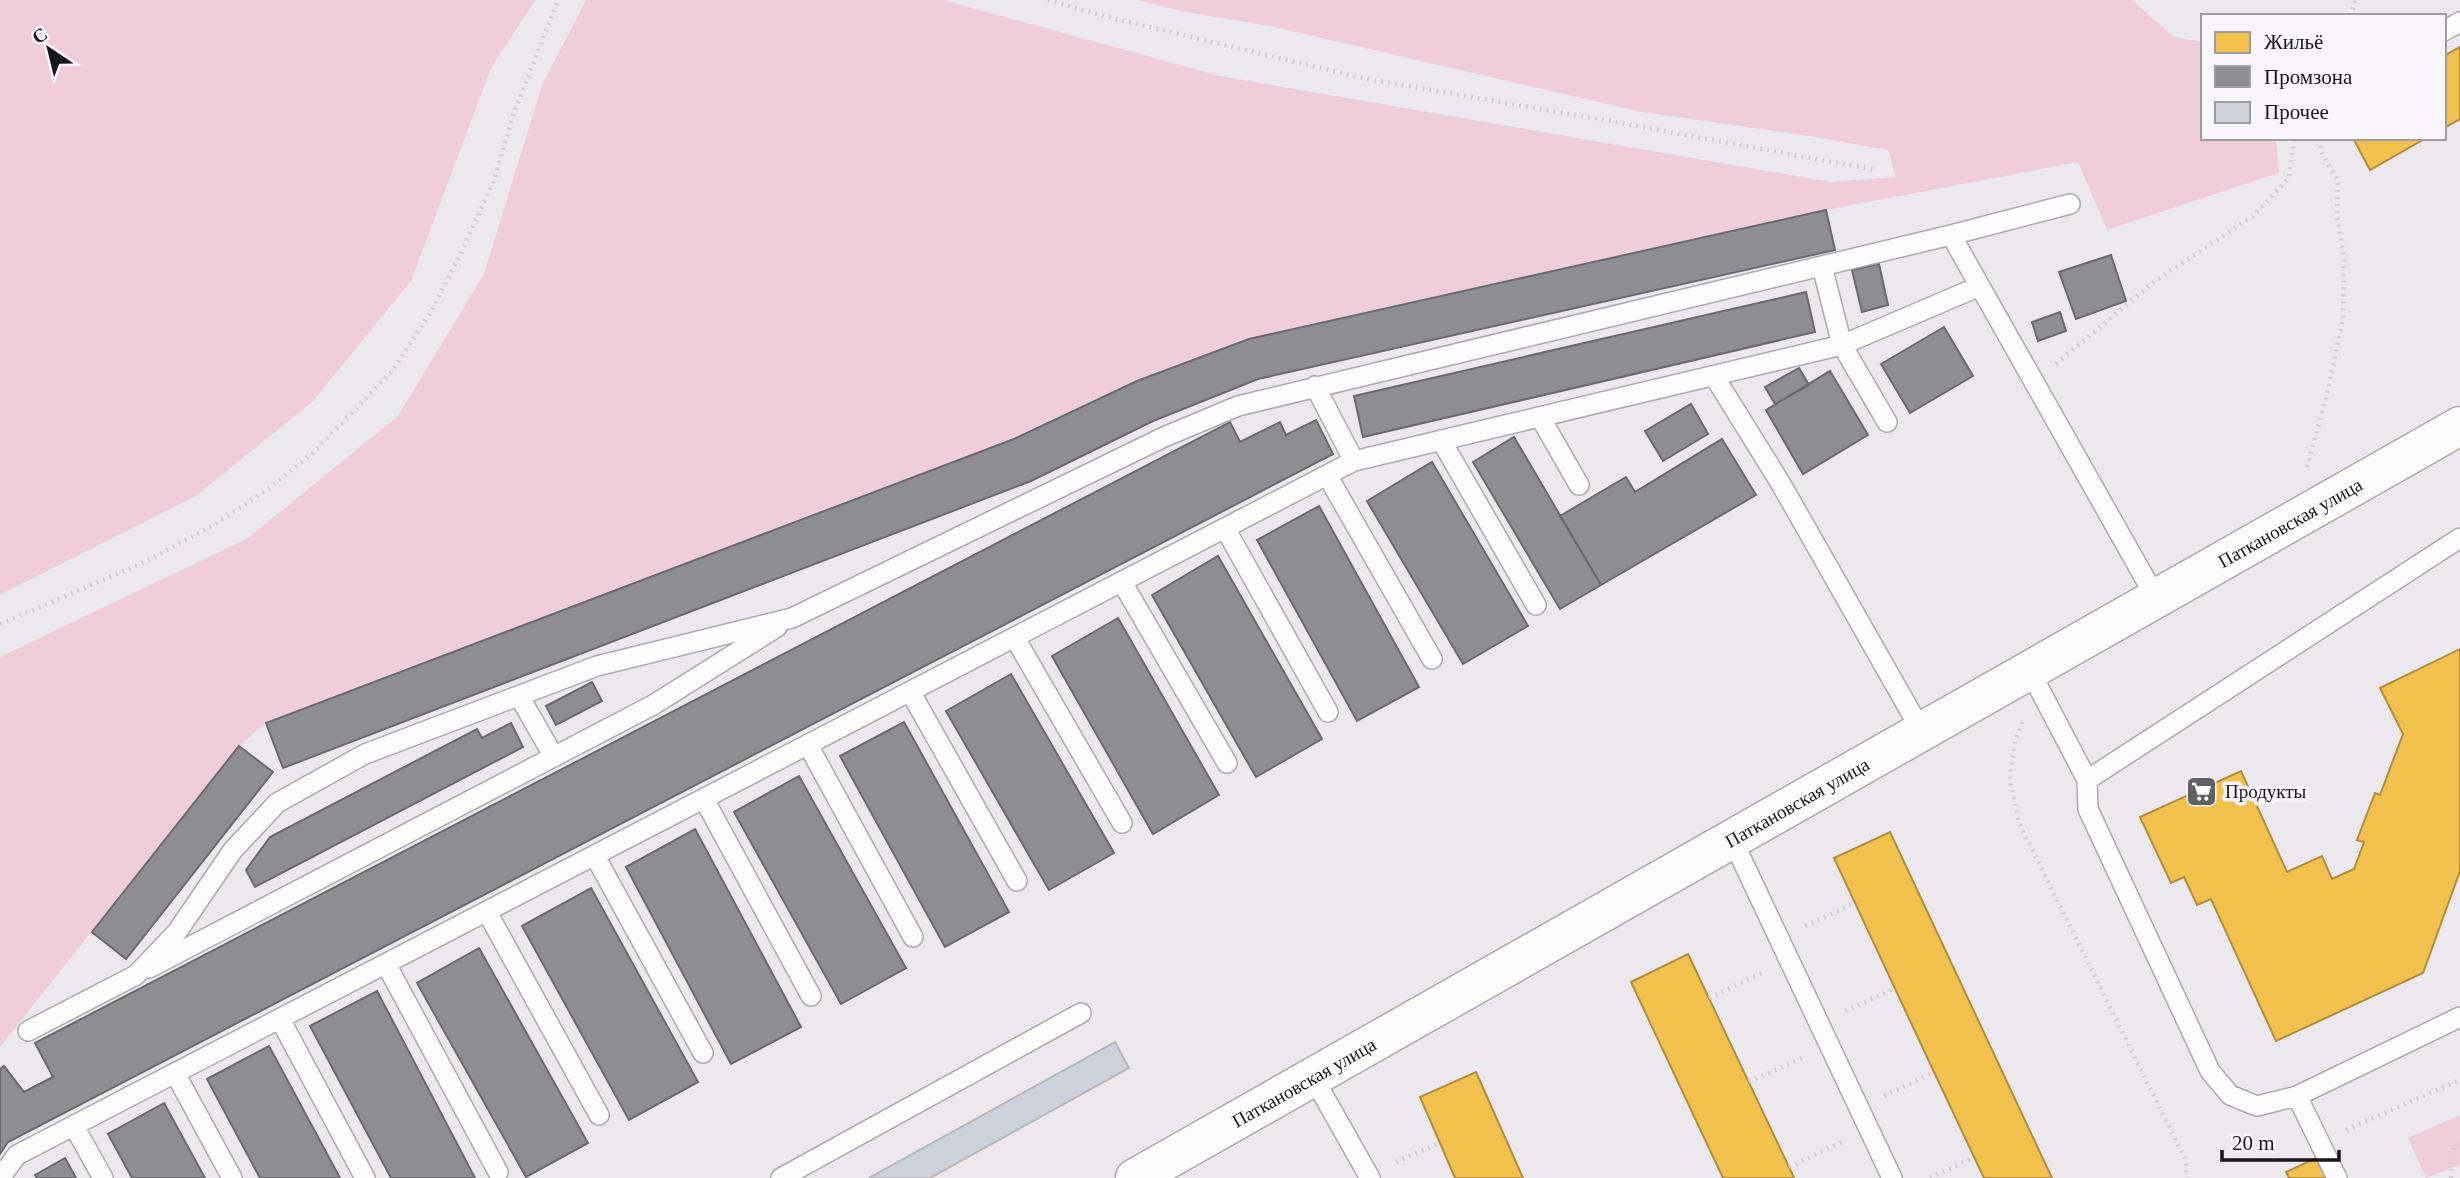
<svg xmlns="http://www.w3.org/2000/svg" width="2460" height="1178" viewBox="0 0 2460 1178" font-family="Georgia,serif">
<style>
.green{fill:#efced9}
.homes{fill:#f2c14e;stroke:#b08e3e;stroke-width:2}
.industry{fill:#8d8d92;stroke:#6a6a6e;stroke-width:2}
.building{fill:#d0d2db;stroke:#b8b8ba;stroke-width:2}
.lines{fill:none;stroke-linecap:round;stroke-linejoin:round}
.lane-casing{stroke:#abaaac;stroke-width:22}
.street-casing{stroke:#abaaac;stroke-width:41}
.path{stroke:#d0d0d0;stroke-width:4.5;stroke-dasharray:2 5;stroke-linecap:butt}
.lane{stroke:#fcfcfc;stroke-width:19}
.street{stroke:#fcfcfc;stroke-width:38}
.labels{text-anchor:middle;stroke-width:7;stroke-linejoin:round;paint-order:stroke}
.street-label{font-size:19px;fill:#171719;stroke:#f8f6fc}
.poi-label{font-size:19px;fill:#171719;stroke:#f8f6fc;text-anchor:start}
</style>
<rect width="100%" height="100%" fill="#ebe9ed"/>
<!-- green -->
<path class="green" d="M0 0H535L491 68 411 281 313 401 196 496 0 595Z
M586 0H943L1220 76 1831 182 1896 177 1888 150 1809 136 1642 112 1270 26 1186 12 1138 0H2132L2174 37 2203 42V138H2276L2279 173 2107 230 2078 162 1826 210 1249 339 1137 381 1014 439 266 723 239 746 0 1047V657L248 538 398 416 484 274 542 85Z
M2460 1115V1165L2426 1178 2408 1138Z"/>
<!-- homes -->
<path class="homes" d="M2460 47V119L2444 128V56Z
M2353 138H2426L2370 170Z
M2460 649V871L2423 973 2276 1041 2211 899 2197 905 2184 877 2171 883 2140 817 2241 771 2287 872 2322 856 2332 879 2354 869 2364 842 2357 840 2375 793 2380 795 2403 734 2380 688Z
M1890 832 2052 1178H1984L1934 1072 1834 858Z
M1688 954 1789 1167 1794 1178H1723L1631 982Z
M1476 1072 1523 1178H1455L1440 1143 1420 1097Z
M2316 1158 2326 1178H2289L2286 1172Z"/>
<!-- industry -->
<path class="industry" d="M1826 210 1835 250 1258 379 1153 421 1031 481 283 768 266 723 1014 439 1137 381 1249 339Z
M2111 255 2126 301 2076 319 2059 272Z
M1879 264 1888 305 1862 312 1852 270Z
M1806 292 1815 332 1363 437 1354 396Z
M2060 312 2066 331 2038 341 2032 322Z
M1944 327 1973 376 1910 413 1881 364Z
M1799 368 1809 385 1775 404 1765 387Z
M1830 371 1868 435 1803 474 1766 410Z
M1691 404 1708 434 1663 461 1645 431Z
M1316 420 1333 454 8 1142 0 1154V1069L4 1066 24 1092 53 1077 35 1043 1230 422 1240 442 1280 422 1286 435Z
M1514 437 1601 585 1560 609 1473 462Z
M1722 439 1756 495 1601 585 1560 516 1626 477 1635 492Z
M1432 462 1528 626 1463 664 1367 501Z
M1319 506 1419 687 1357 721 1257 540Z
M1218 556 1322 739 1256 777 1152 595Z
M1118 618 1219 795 1153 834 1052 656Z
M1011 674 1114 853 1049 890 946 711Z
M592 682 602 701 556 725 546 706Z
M904 722 1009 912 945 947 840 756Z
M511 723 523 747 255 887 246 870 270 837 477 729 482 738Z
M239 746 273 772 126 959 92 932Z
M799 776 906 968 841 1004 734 812Z
M695 829 801 1027 731 1064 626 867Z
M591 888 698 1082 629 1120 522 926Z
M479 948 588 1143 526 1177 417 983Z
M377 991 475 1178H391L310 1026Z
M269 1046 340 1178H260L207 1079Z
M164 1103 205 1178H132L108 1134Z
M65 1158 76 1178H37L35 1175Z"/>
<!-- building -->
<path class="building" d="M1115 1042 1129 1068 930 1178H869Z"/>
<g class="lines">
<defs>
<path id="lane" d="M2444 31 2460 22
M2070 204 1951 235 2156 598
M1822 266 1842 345 1887 422
M1714 376 1781 484 1922 732
M1315 386 1354 461
M1540 417 1579 485
M1441 440 1536 605
M1327 475 1432 659
M1225 528 1328 712
M1122 582 1227 763
M1015 638 1122 823
M2030 671 2087 780 2088 809 2210 1071 2230 1095 2257 1106 2297 1096 2460 1017
M911 693 1017 881
M519 696 554 757
M808 745 913 937
M2087 780 2460 538
M704 799 811 996
M1733 841 1892 1178
M595 856 703 1053
M487 912 599 1115
M386 964 498 1172
M149 968 653 705 777 627
M280 1019 365 1178
M28 1031 136 975 177 932 233 850 277 803 365 754 597 666 792 618 1164 437 1238 406 1951 235
M175 1073 232 1178
M1313 1077 1370 1178
M2297 1096 2337 1178
M74 1126 103 1178
M0 1178 17 1155 1354 461 1842 345 1980 286
M781 1178 1081 1013"/>
<g id="street">
<path id="s1" d="M1135 1178 2460 426"/>
</g>
</defs>
<!-- lane casing -->
<use href="#lane" class="lane-casing"/>
<!-- street casing -->
<use href="#street" class="street-casing"/>
<!-- path -->
<path class="path" d="M1048 0 1108 17 1362 78 1615 122 1876 170
M2350 16 2356 0
M2056 364 2154 282 2253 216 2289 178 2294 138
M2307 467 2327 394 2343 319 2344 258 2337 215 2338 181 2321 152 2320 138
M0 624 145 562 212 526 271 487 316 450 393 370 430 313 462 251 493 183 514 113 558 0
M2022 722 2014 746 2010 780 2019 823 2186 1161 2187 1178
M1805 926 1855 903
M1709 998 1762 973
M1845 1011 1895 988
M1749 1082 1802 1058
M1884 1096 1934 1072
M2346 1130 2460 1080
M1396 1162 1440 1143
M1789 1167 1842 1142
M1930 1178 1974 1157
M2451 1178 2453 1147 2460 1144"/>
<!-- lane -->
<use href="#lane" class="lane"/>
<!-- street -->
<use href="#street" class="street"/>
</g>
<!-- icons -->
<defs>
<symbol id="supermarket-square" viewBox="-11 -11 22 22"><rect x="-9" y="-9" width="18" height="18" rx="4" fill="#616063" stroke="#f8f6fc"/><path d="M-6-5.5h2.5l.6 2H6L4.5 2H-2.5L-4.4-4H-6ZM-1.5 3.2a1.3 1.3 0 1 0 .1 0ZM3 3.2a1.3 1.3 0 1 0 .1 0Z" fill="#fff"/></symbol>
</defs>
<g fill-rule="evenodd">
<use href="#supermarket-square" x="2184" y="774" width="35" height="35"/>
</g>
<g class="labels">
<!-- street labels -->
<g class="street-label">
<text dy="7" stroke="none"><textPath href="#s1" startOffset="1328">Паткановская улица</textPath></text>
<text dy="7" stroke="none"><textPath href="#s1" startOffset="761">Паткановская улица</textPath></text>
<text dy="7" stroke="none"><textPath href="#s1" startOffset="194">Паткановская улица</textPath></text>
</g>
<!-- poi labels -->
<g class="poi-label">
<text x="2225" y="798">Продукты</text>
</g>
</g>
<!-- legend -->
<rect x="2201" y="14" width="245" height="126" fill="#f8f6fc" stroke="#9e9da1" stroke-width="2"/>
<rect x="2215" y="32" width="35" height="21" fill="#f2c14e" stroke="#9e9da1" stroke-width="2"/>
<text x="2264" y="49" font-size="21" fill="#171719">Жильё</text>
<rect x="2215" y="66" width="35" height="21" fill="#8d8d92" stroke="#9e9da1" stroke-width="2"/>
<text x="2264" y="84" font-size="21" fill="#171719">Промзона</text>
<rect x="2215" y="102" width="35" height="21" fill="#d0d2db" stroke="#9e9da1" stroke-width="2"/>
<text x="2264" y="119" font-size="21" fill="#171719">Прочее</text>
<!-- north arrow -->
<g transform="translate(49 49) rotate(325)" stroke="#f8f6fc" stroke-width="5" paint-order="stroke">
<path d="M0-5L12 26L0 18L-12 26Z" fill="#171719"/>
<text y="-10" font-size="19" font-weight="bold" text-anchor="middle" fill="#171719">С</text>
</g>
<!-- scale -->
<path d="M2222 1150v10h117v-10" fill="none" stroke="#171719" stroke-width="3.5"/>
<text x="2232" y="1150" font-size="21" fill="#171719" stroke="#f8f6fc" stroke-width="5" paint-order="stroke">20 m</text>
</svg>
